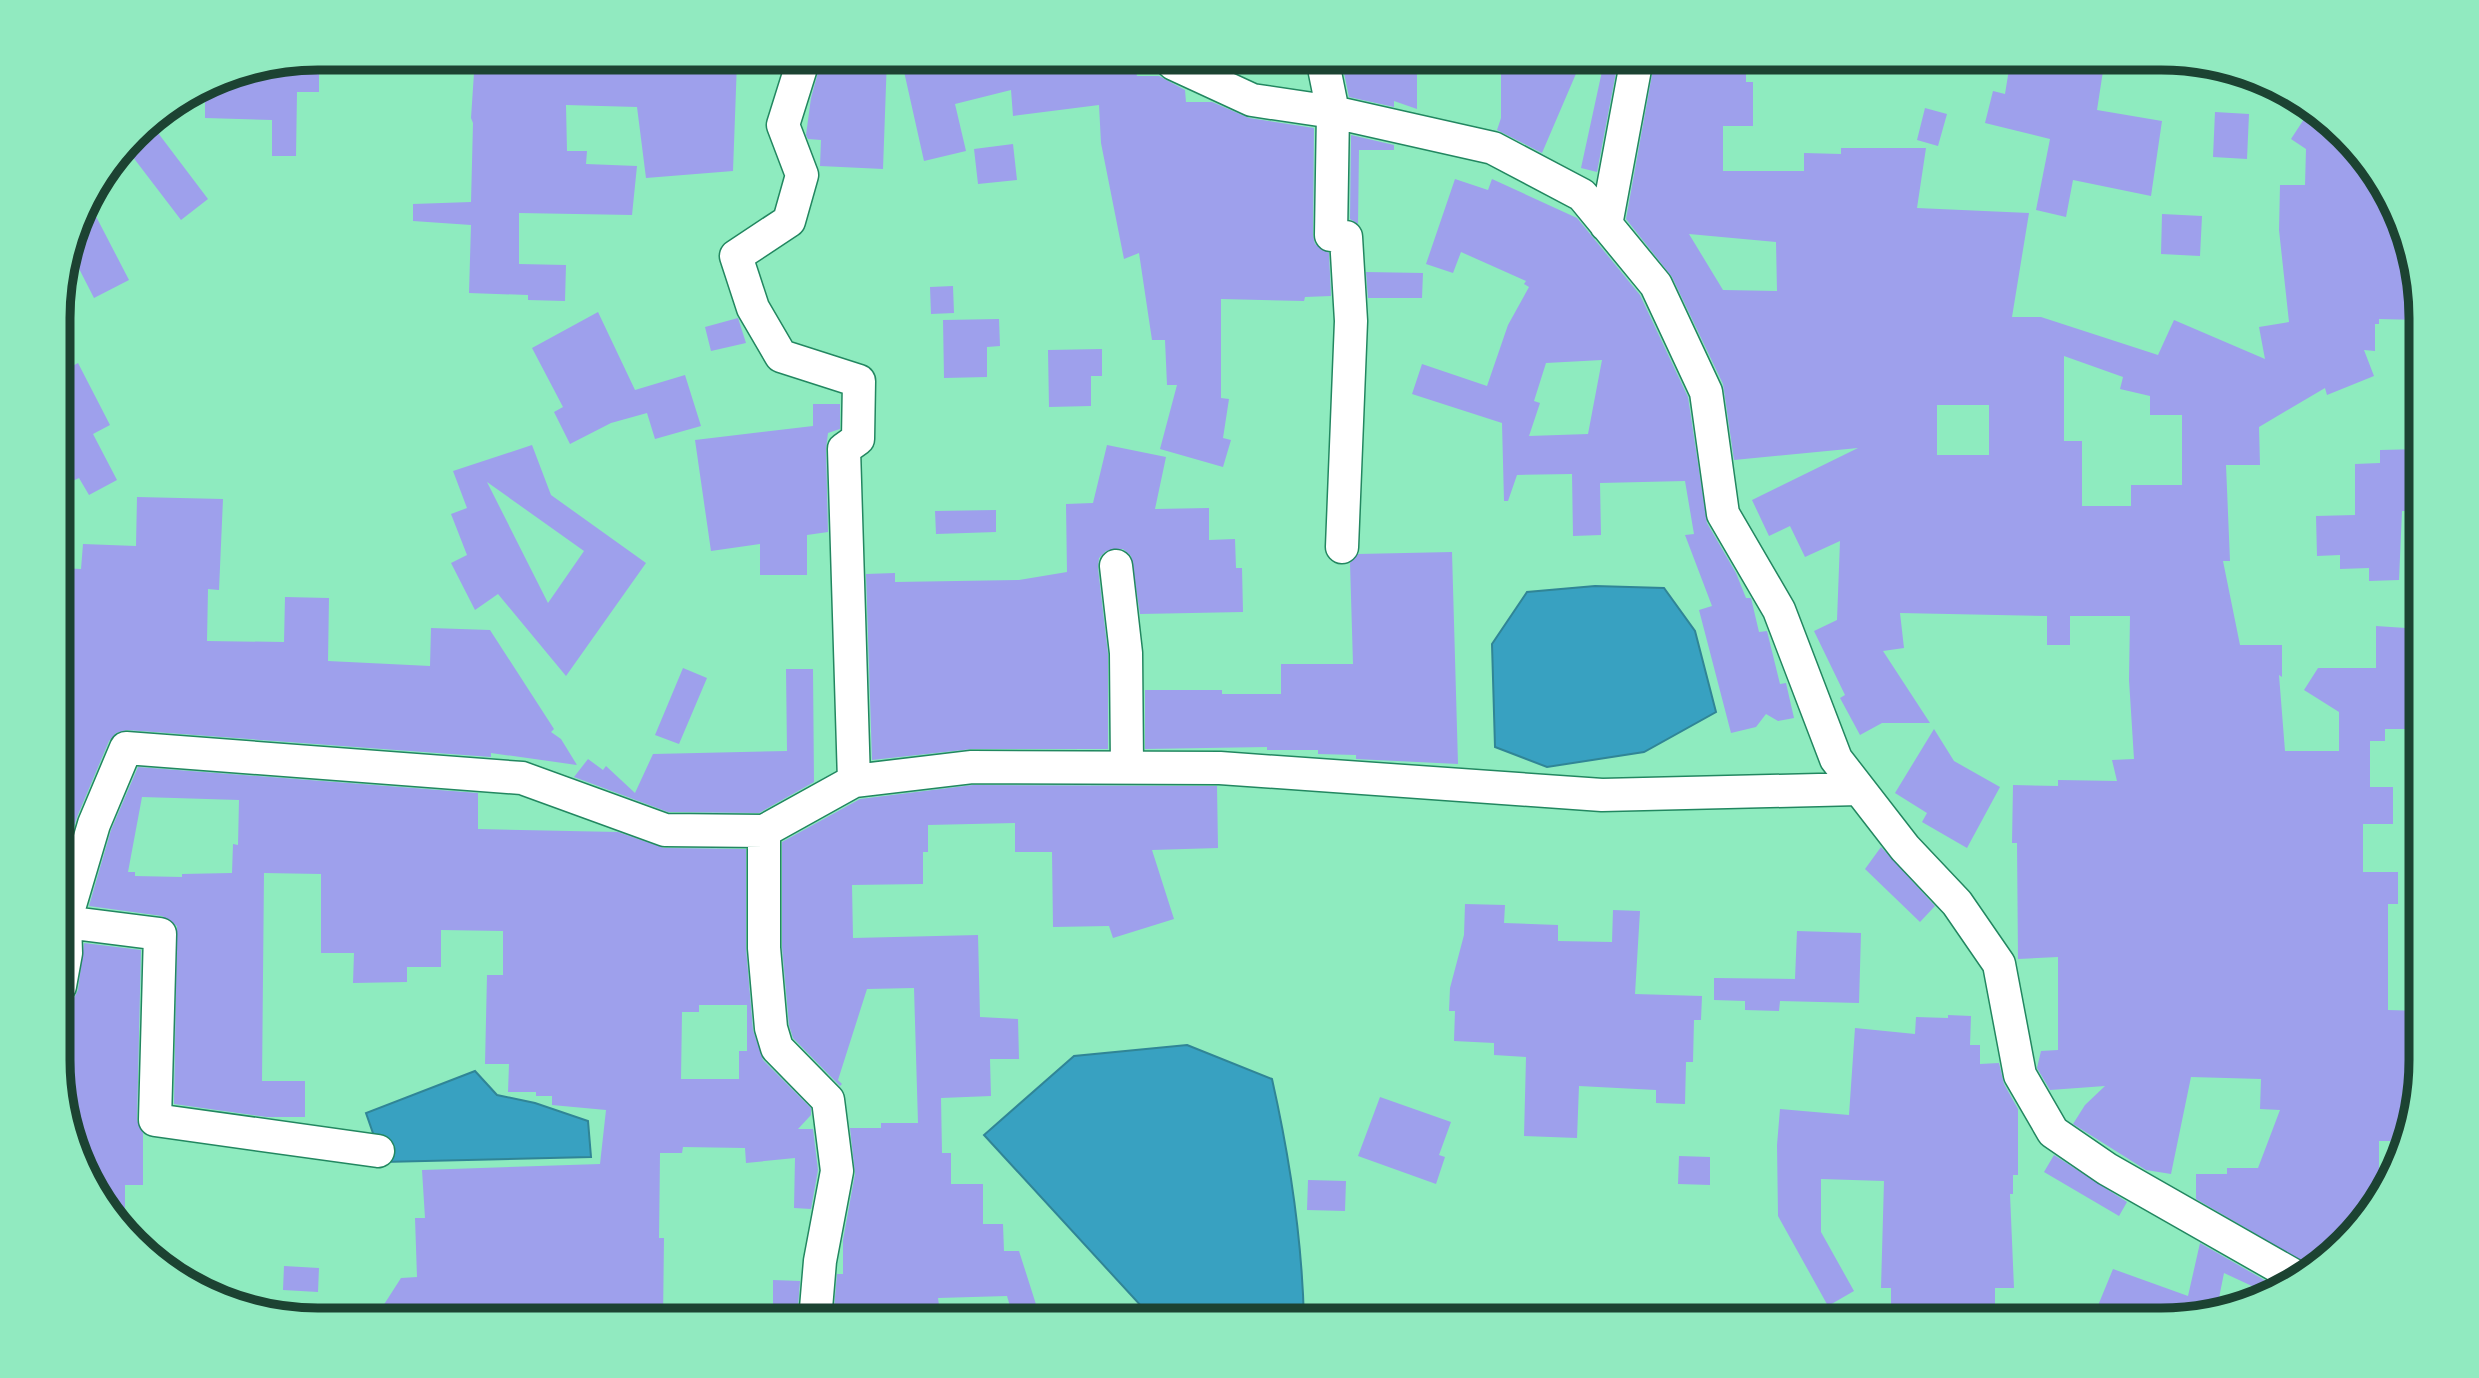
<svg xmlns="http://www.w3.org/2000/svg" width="2479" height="1378" viewBox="0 0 2479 1378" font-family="'Sofia Sans Condensed',sans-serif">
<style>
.water{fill:#38a1c1;stroke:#308596;stroke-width:2}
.building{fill:#9ea0ec;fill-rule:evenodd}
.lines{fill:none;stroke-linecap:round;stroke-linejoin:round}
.street-casing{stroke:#228760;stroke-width:35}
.street{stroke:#fff;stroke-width:32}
.rim{fill:none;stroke:#1c4332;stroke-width:9}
</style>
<rect width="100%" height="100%" fill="#8eebbf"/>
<!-- water -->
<path class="water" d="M1595 586 1664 588 1695 631 1716 712 1644 752 1547 767 1495 747 1492 644 1527 592Z
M1187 1045 1272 1079C1290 1159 1302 1238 1304 1320H1154L984 1135 1074 1056Z
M475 1071 497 1095 535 1103 588 1121 591 1157 383 1162 366 1113Z"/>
<!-- building -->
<path class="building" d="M319 58V92H297L296 156H272V120L205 118V86L219 77Z
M475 58H509V61L560 64V58H629V63L702 65V61L737 62 733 171 646 178 637 107 566 105 567 151H587L586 164 637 166 632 215 519 213V264L566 265 565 301 528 300V295L469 293 471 225 413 221V204L471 202 473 123 471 118Z
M822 58H887L883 169 820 166 821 140 808 139 806 135 811 98Z
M901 58H1134L1137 76H1159L1185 90 1186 102H1212L1249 118 1314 128 1313 235 1315 244 1329 253 1331 296 1305 297 1304 301 1221 299V398L1229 399 1223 438 1231 440 1223 467 1160 449 1177 385H1167L1165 340H1152L1139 253 1124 259 1101 143 1099 105 1013 116 1011 90 955 104 966 151 924 161Z
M1341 58H1417V109L1394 101V107L1349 97Z
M1655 58H1746V82H1753V126H1723V171H1804V153L1841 154V148H1926L1917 208 2029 213 2012 317H2041L2158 355 2174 320 2265 359 2259 327 2289 322 2279 230 2280 185H2305L2306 149 2291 139 2306 116H2316L2378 174 2407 234 2420 299V320L2379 319V324H2375V351L2364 350 2374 376 2327 395 2325 388 2259 427 2260 465H2226L2230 561H2223L2240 645H2282V677L2279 675 2285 751H2339V712L2304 690 2318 668H2376V626L2421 629V685H2410V729H2385V741H2370V787H2393V824H2363V872H2398V904H2388V1010L2421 1011V1077L2401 1141H2379V1200L2346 1243 2314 1268 2196 1199V1174H2227V1168H2258L2280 1110 2260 1109 2261 1079 2191 1077 2171 1174 2146 1170 2073 1124 2085 1105 2105 1086 2050 1090 2037 1068 2041 1051 2058 1050V957L2018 959 2017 843H2012L2013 785 2058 786V780L2117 781 2112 760 2134 759 2129 680 2130 616H2070V645H2047V616L1900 613 1904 648 1883 651 1930 723H1882L1860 735 1840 698 1845 695 1814 631 1837 620 1840 541 1805 557 1790 526 1769 536 1752 500 1858 448 1734 460 1723 384 1672 277 1626 219ZM1689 234 1776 242 1777 291 1723 290ZM2064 356 2123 377 2120 389 2150 396V415H2182V485H2131V506H2082V441H2064ZM1937 405H1989V455H1937Z
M2018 58H2105L2097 110 2162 121 2151 196 2073 180 2066 217 2036 210 2050 139 1985 123 1993 91 2005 94 2010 63 2018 64Z
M1542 59 1581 62 1542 153 1497 130 1501 118V65H1542Z
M1604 62H1618L1597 172 1581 168Z
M1925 108 1947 114 1938 146 1917 140Z
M2215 112 2249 114 2247 159 2213 157Z
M149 121 208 199 181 220 126 148Z
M1351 135 1394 145V150H1359L1358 224 1350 219Z
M1013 144 1017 180 978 184 974 149Z
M1455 179 1488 190 1492 179 1577 218 1640 295 1688 397 1707 523 1736 573 1746 598H1751L1759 632 1767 631 1780 684 1786 683 1794 718 1778 721 1766 714 1756 727 1731 733 1699 610 1712 606 1685 535 1694 534 1685 481 1600 483 1601 535 1573 536 1572 474 1517 475 1508 501H1504L1502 423 1412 394 1422 364 1487 386 1508 325 1529 287 1524 284 1526 281 1461 252 1453 273 1426 264ZM1602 360 1588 434 1529 436 1540 403 1534 401 1546 363Z
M87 199 129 280 94 298 70 251Z
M2162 214 2202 216 2200 256 2161 254Z
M1366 272 1423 273 1422 298H1368Z
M953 286 954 313 931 314 930 287Z
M598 312 635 390 685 375 701 426 655 439 647 413 611 423 570 444 554 412 563 407 532 348Z
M738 318 746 343 711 351 705 327Z
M999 319 1000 346 987 347V377L944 378 943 320Z
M1102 349V376H1091V406L1049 407 1048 350Z
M78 363 110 425 93 434 117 480 89 495 79 478 60 487V373Z
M813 404H840V429L828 433 826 449 828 532 807 535V575H760V544L711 551 695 440 813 426Z
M532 445 551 495 646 563 566 676 498 594 475 610 451 563 467 555 451 514 467 508 453 471ZM487 482 584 551 548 603Z
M1107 445 1166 457 1155 509 1209 508V540L1235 539 1236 568H1242L1243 612 1140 614 1131 556 1123 549 1106 551 1099 558 1098 568 1108 654V749H972L872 760 866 574 895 573V582L1019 580 1067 572 1066 504 1093 503Z
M2421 449V511H2402L2399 580 2369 581V568L2340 569V555L2317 556 2316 516 2355 515V464L2380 463V450Z
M137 497 223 499 219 590 208 589 207 641 284 642 285 597 329 598 328 661 430 666 431 628 490 630 554 729 551 732 561 739 577 765 491 753V757L127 730 116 733 109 741 77 817 60 874V568L81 569 83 544 136 546Z
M996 510V532L936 534 935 511Z
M1452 552 1458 764 1356 759V755L1318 754V750H1267V747L1145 749V690H1222V694H1281V664H1353L1350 563 1358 554Z
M683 668 707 678 679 744 655 735Z
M786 669H813L814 782 759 813 668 812 574 777 588 759 603 770 606 766 635 793 653 754 787 751Z
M1934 729 1954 761 2000 787 1967 848 1922 822 1927 813 1895 793Z
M138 767 478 793V829L618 832 664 848 746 849V948L753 1030 763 1060 811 1108V1115L798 1129H813L818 1170 811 1209 794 1208 795 1158 746 1163 745 1148 683 1147 682 1153H660L659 1238H664L663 1320H374L401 1278 417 1277 415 1218H425L422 1170 600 1164 606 1110 552 1105V1096H536V1092H508L509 1064H485L487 975H503V931L441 930V967H407V982L353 983 354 953H321V874L264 873 262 1081H305V1117H267L174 1104 177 926 162 916 89 906 111 830ZM142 797 239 800 238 845 233 844 232 873 182 874V877L135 876V872H128ZM699 1005H747V1051H739V1079H681L682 1012H699Z
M973 785 1217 786 1218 848 1152 850 1174 919 1113 938 1109 926 1053 927 1052 852H1015V823L928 825V852H923V884L852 885 853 938 978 935 980 1017 1018 1019 1019 1059H990L991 1096 941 1098 942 1153H951V1184H983V1224H1003L1004 1251H1019L1041 1320H1014L1007 1296 938 1298 941 1320H833L837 1274H843V1240L855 1174 850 1128H881V1123H918L914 988 867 989 838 1080 842 1084 840 1086 793 1038 789 1025 782 947V842L860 799Z
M1881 847 1935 906 1920 922 1865 869Z
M1465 904 1505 905 1504 923 1558 925V941L1612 942 1613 910 1640 911 1635 994 1702 996 1701 1020H1694L1693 1062H1686L1685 1104 1656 1103V1090L1579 1086 1577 1138 1524 1136 1526 1057 1494 1055V1043L1454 1041 1455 1011H1449L1450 988 1464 935Z
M1797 931 1861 933 1859 1003 1780 1001 1779 1011 1745 1010V1001L1714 1000V978L1795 979Z
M84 943 141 950 137 1120 143 1133V1185H125V1227L102 1205 60 1094V1004L74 998 78 990Z
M1948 1015 1971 1016 1970 1045H1980V1064L1999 1063 2004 1084 2018 1109V1175H2013V1194H2010L2014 1288H1995V1320H1891V1288H1881L1884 1181 1821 1179V1232L1854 1291 1828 1306 1778 1216 1777 1145 1780 1109 1849 1115 1855 1028 1915 1034 1916 1017 1948 1018Z
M1380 1097 1451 1122 1439 1155 1445 1157 1436 1184 1358 1156Z
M2054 1155 2127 1202 2119 1216 2044 1172Z
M1679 1156 1710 1157V1185L1678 1184Z
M1308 1180 1346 1181 1345 1211 1307 1210Z
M2200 1243 2280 1289 2267 1293 2224 1273 2217 1308 2178 1320H2158L2125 1307 2121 1318 2097 1308 2113 1269 2188 1296Z
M284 1266 319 1268 318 1292 283 1290Z
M773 1280 800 1281 797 1320H773Z"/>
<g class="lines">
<defs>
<path id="street" d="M804 58 783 125 802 175 789 221 736 256 753 308 781 356 859 381 858 439 844 449 854 781
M1167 58 1174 64 1252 100 1333 112 1493 148 1582 195 1656 285 1706 392 1723 514 1779 610 1836 759 1905 848 1957 903 1999 964 2020 1075 2053 1132 2107 1169 2300 1279
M1322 58 1333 112 1331 235 1346 237 1351 321 1342 547
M1606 225 1637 58
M1116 566 1126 653 1127 766
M764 831V948L771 1028 777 1048 828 1100 837 1171 820 1261 815 1320
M60 922H65L94 824 126 748 522 778 665 830 764 831 854 781 972 767 1220 768 1602 795 1859 789
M60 986 66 953 65 922 160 934 155 1120 378 1151"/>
</defs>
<!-- street casing -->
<use href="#street" class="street-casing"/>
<!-- street -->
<use href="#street" class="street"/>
</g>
<!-- crop -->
<path d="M0 0H2479V1378H0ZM318 70H2161A248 248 0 0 1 2409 318V1060A248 248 0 0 1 2161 1308H318A248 248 0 0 1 70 1060V318A248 248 0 0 1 318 70Z" fill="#91eac0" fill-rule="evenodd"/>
<path class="rim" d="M318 70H2161A248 248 0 0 1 2409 318V1060A248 248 0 0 1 2161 1308H318A248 248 0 0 1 70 1060V318A248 248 0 0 1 318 70Z"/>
</svg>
